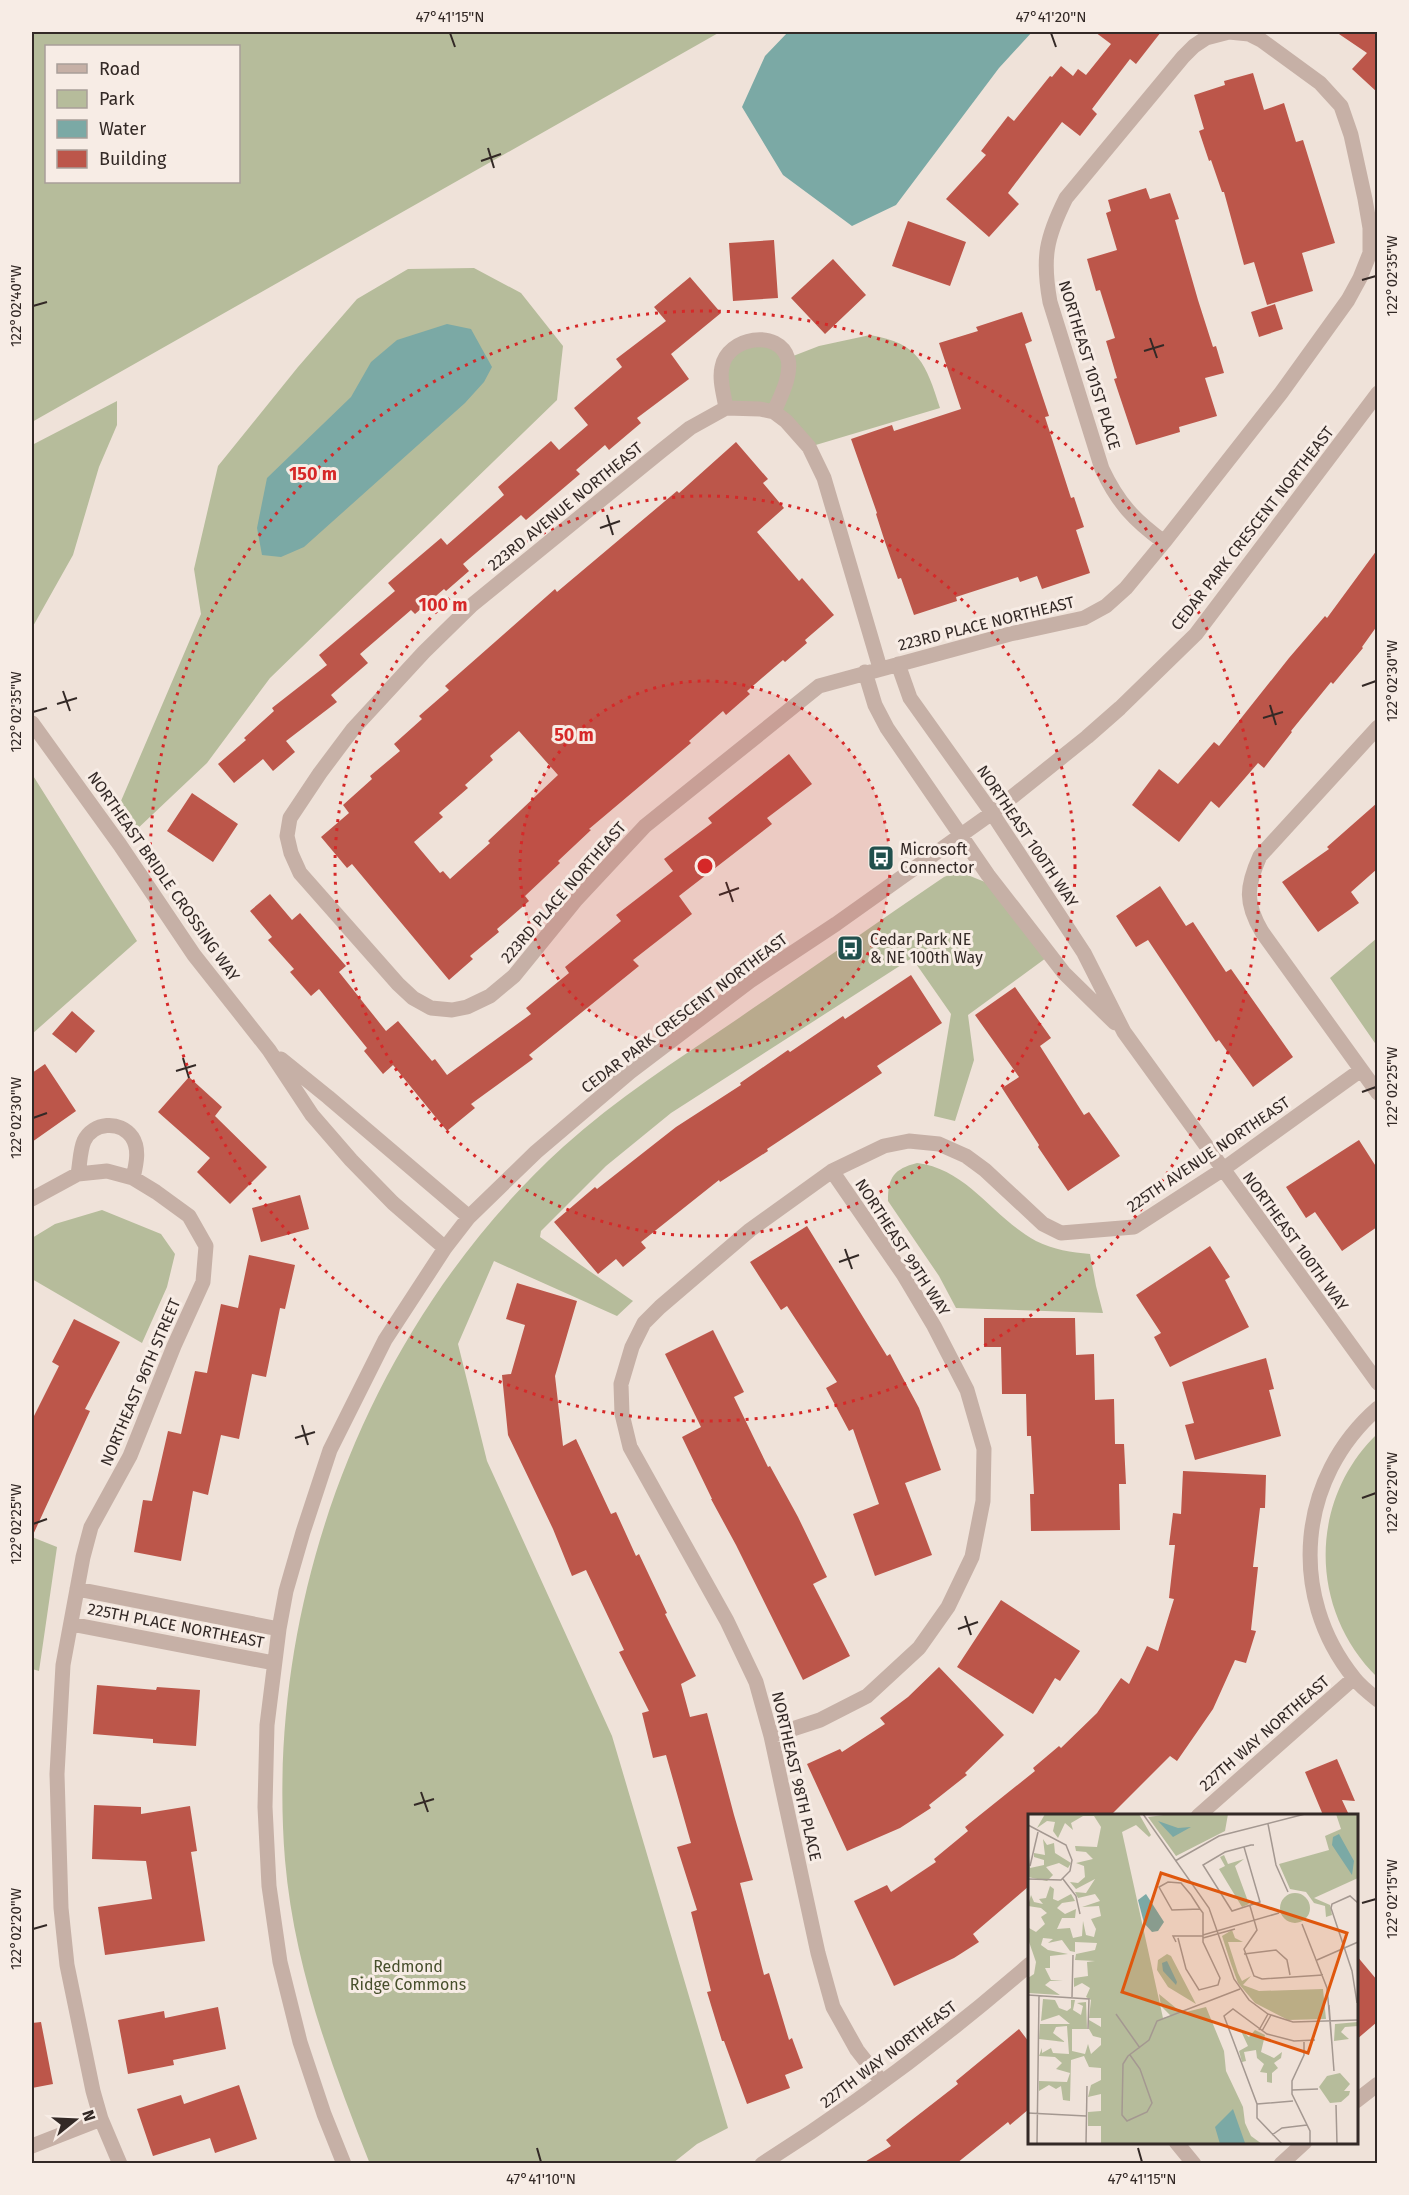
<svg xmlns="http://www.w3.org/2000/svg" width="1409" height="2195" viewBox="0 0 1409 2195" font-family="'Fira Sans',sans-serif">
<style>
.green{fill:#b6bc9b;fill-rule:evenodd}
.water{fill:#7ba9a5}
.building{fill:#bc564a;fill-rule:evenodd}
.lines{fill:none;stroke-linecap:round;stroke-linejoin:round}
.minor{stroke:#c6b0a6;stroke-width:15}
.ticks{fill:none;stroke:#332926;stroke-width:2}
.ring{fill:none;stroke:#d62828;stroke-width:3;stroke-dasharray:3 6}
.labels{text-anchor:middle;stroke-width:6;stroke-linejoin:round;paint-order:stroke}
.street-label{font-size:16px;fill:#332926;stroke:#f7ece5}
.poi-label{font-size:16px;fill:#332926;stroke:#f7ece5;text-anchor:start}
.park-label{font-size:16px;fill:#474f2c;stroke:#f7ece5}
.inset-road{fill:none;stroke:#a49891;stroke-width:1.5}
.view{fill:#df570d;fill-opacity:0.15;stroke:#df570d;stroke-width:3}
.inset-edge{fill:none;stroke:#332926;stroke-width:3}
.centre{fill:#d62828;stroke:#f7ece5;stroke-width:3}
.ring-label{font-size:18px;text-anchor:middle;font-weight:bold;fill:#d62828;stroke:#f7ece5;stroke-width:6;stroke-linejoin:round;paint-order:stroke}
.neatline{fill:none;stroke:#332926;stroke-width:2}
.ticks-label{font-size:15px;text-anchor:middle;fill:#332926}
</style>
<rect width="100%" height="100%" fill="#efe2d9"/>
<!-- green -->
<path class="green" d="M32 32H720L32 422ZM46 46H238V182H46Z
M474 268 521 293 563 346 557 400 270 678 207 763 134 832 118 808 201 614 194 569 218 466 298 367 357 299 408 269Z
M870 335C919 343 926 364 940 408L809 447 786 421 726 408 727 353 767 341 788 358 819 346Z
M117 401V425L99 467 73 555 32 628V445Z
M32 774 137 941 32 1034Z
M954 873 965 874 985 882 1046 958 968 1015 974 1060 955 1121 934 1116 951 1014 912 958 671 1113 606 1166 541 1231 540 1237 633 1301 617 1316 494 1261 458 1344 487 1461 612 1736 728 2128 697 2144 673 2163 370 2164C331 2065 294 1966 285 1860 264 1598 369 1324 563 1147 616 1099 677 1060 736 1020 805 973 875 924 944 877Z
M1377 938V1046L1330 978Z
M917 1163C968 1169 993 1218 1036 1241 1054 1250 1071 1252 1090 1254L1096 1286 1103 1313 956 1308 939 1276 888 1201C888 1177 894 1169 917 1163Z
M102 1210 161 1234 175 1254 167 1287 142 1343 32 1279V1238L55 1224Z
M1377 1434V1677C1309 1610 1308 1501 1377 1434Z
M32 1537 57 1547 39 1671 32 1669Z"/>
<!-- water -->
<path class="water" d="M788 32H1032L999 68 896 205 852 226 783 175 742 107 765 56Z
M447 324 471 329 492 367 484 382 465 403 304 547 281 557 262 555 257 528 267 478 351 397 371 362 397 340Z"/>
<!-- building -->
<path class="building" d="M1095 32H1161L1136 64 1130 59 1092 109 1097 114 1080 136 1062 122 1008 193 1019 204 989 237 946 199 986 155 981 151 1008 116 1014 121 1050 76 1052 77 1061 66 1073 76 1078 69 1086 75 1111 44Z
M1336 32H1377V92L1352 69 1367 53Z
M1253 73 1264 110 1284 103 1296 142 1303 140 1335 243 1302 253 1313 291 1267 305 1254 262 1244 265 1224 192H1222L1211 160 1209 161 1199 131 1204 129 1194 95 1225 85 1224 81Z
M1146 188 1150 199 1170 193 1179 219 1175 220 1198 300 1213 347 1216 346 1224 373 1205 378 1217 416 1179 427 1180 432 1136 445 1114 379 1117 378 1106 341 1115 338 1100 290 1096 291 1087 259 1117 250 1106 213 1111 211 1108 200Z
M908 221 966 242 950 286 892 266Z
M774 240 778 298 733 301 729 243Z
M833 259 866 295 825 334 791 298Z
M690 277 721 313 671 354 689 379 637 418 641 423 609 450 605 445 576 470 580 474 526 520 521 515 463 564 469 571 446 591 444 589 415 614 411 610 360 654 368 663 331 695 337 702 286 741 295 752 273 771 263 759 234 783 218 764 246 740 244 738 274 711 272 708 327 665 319 655 395 591 388 583 441 538 447 545 479 517 504 495 498 487 551 441 559 450 588 425 574 408 622 367 616 359 666 321 654 307Z
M1275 304 1283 329 1259 337 1251 312Z
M1022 312 1032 341 1025 344 1049 416 1045 417 1071 498 1074 497 1084 527 1076 530 1090 573 1042 589 1037 576 1020 582 1018 577 956 597 957 601 914 615 901 578 898 579 885 542 876 514 877 513 851 439 892 425 894 431 961 409 939 343 978 331 976 327Z
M736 442 768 479 763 483 784 508 757 532 799 581 802 578 834 615 805 640 807 643 785 662 783 660 747 691 750 694 726 715 723 711 689 741 691 743 589 829 591 830 558 861 560 863 525 896 529 901 497 929 499 932 470 956 473 959 449 980 352 864 347 868 321 837 349 813 343 805 372 779 370 776 400 751 394 744 422 719 419 716 449 690 445 686 555 589 557 592 677 491 679 493ZM519 731 558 775 488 841 490 843 450 879 443 871 440 873 414 842 443 817 439 813 468 788 465 785 493 760 490 756Z
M1377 550V626L1362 647 1363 648 1333 684 1331 682 1291 731 1292 732 1264 768 1258 763 1219 808 1211 801 1179 842 1132 805 1159 769 1178 784 1214 742 1219 746 1289 658 1325 616 1327 618Z
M789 754 812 784 767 818 772 824 679 896 692 914 633 960 639 966 529 1055 533 1059 471 1104 475 1108 447 1131 393 1065 383 1074 364 1051 367 1048 319 989 311 996 290 972 294 969 268 940 272 937 250 911 270 894 292 920 300 913 346 966 339 972 386 1031 398 1021 432 1061 435 1059 447 1075 531 1014 526 1008 569 973 565 967 621 921 616 915 673 871 664 859 712 823 708 818Z
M192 793 238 824 213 862 167 831Z
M1377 803V869L1351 892 1359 903 1318 932 1282 882 1329 849 1327 847Z
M1160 886 1186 926 1193 922 1226 972 1231 969 1293 1057 1253 1087 1219 1040 1216 1042 1148 940 1136 947 1116 916Z
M911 975 942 1023 877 1066 882 1073 767 1149 768 1151 720 1182 719 1180 641 1242 646 1248 623 1267 616 1259 598 1274 554 1222 595 1187 597 1189 676 1127 741 1085 740 1083 788 1050 790 1052 843 1016 845 1019Z
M1015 987 1051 1038 1040 1046 1084 1115 1089 1112 1120 1156 1068 1191 1038 1147 1039 1145 1002 1088 1019 1077 975 1015Z
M72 1011 95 1031 76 1053 52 1034Z
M45 1064 76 1111 32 1142V1073Z
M189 1077 222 1107 215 1116 267 1167 230 1204 197 1172 210 1158 158 1112Z
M1359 1140 1377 1168V1227L1342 1251 1315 1212 1306 1218 1286 1187Z
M300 1195 309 1229 261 1242 252 1208Z
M807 1226 887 1356 890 1354 919 1408 941 1470 905 1483 932 1555 875 1576 853 1514 879 1504 853 1429 849 1431 826 1388 837 1382 787 1306 781 1310 750 1262Z
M1210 1246 1230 1277 1225 1280 1249 1327 1170 1367 1154 1337 1161 1333 1136 1295Z
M249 1255 295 1265 285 1309 280 1308 266 1377 252 1374 239 1439 221 1435 208 1495 193 1491 181 1561 134 1552 143 1500 152 1501 168 1431 181 1434 195 1371 207 1373 221 1304 238 1308Z
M517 1283 577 1301 555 1376 563 1446 576 1439 611 1514 616 1512 636 1556 639 1554 667 1613 665 1614 696 1676 681 1684 690 1717 707 1713 734 1815 753 1880 740 1883 764 1975 769 1973 789 2040 792 2038 803 2068 785 2075 790 2088 747 2104 724 2041H722L707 1992 711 1991 691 1912 697 1910 677 1847 691 1843 666 1755 653 1758 642 1713 649 1711 619 1652 624 1650 586 1570 572 1576 553 1529 508 1435 502 1375 511 1374 525 1325 506 1319Z
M984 1318H1075L1076 1355 1094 1354 1095 1400 1114 1399 1115 1444H1124L1126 1484H1119L1120 1530 1031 1531 1030 1494H1034L1031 1436H1027L1026 1394H1002L1001 1347H984Z
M74 1319 120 1342 85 1409 90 1411 32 1537V1420L59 1366 52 1362Z
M713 1330 744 1392 734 1397 768 1467 770 1466 798 1517 827 1577 813 1584 850 1656 803 1680 736 1545 711 1499H712L682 1437 701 1427 665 1354Z
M1266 1358 1274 1389 1269 1390 1281 1436 1195 1460 1185 1425 1194 1423 1182 1382Z
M1183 1471 1266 1475 1265 1508H1260L1253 1567H1258L1251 1630 1256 1631 1246 1663 1235 1660 1213 1709 1177 1761 1170 1756 1111 1815H1029V1886L973 1934 979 1942 954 1958 894 1986 854 1901 887 1885 891 1892 936 1862 934 1859 968 1831 965 1827 1035 1771 1033 1768 1059 1746 1061 1748 1097 1713 1121 1678 1129 1684 1147 1646 1158 1651 1174 1599 1169 1598 1175 1545H1169L1173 1513 1181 1514Z
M1001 1600 1080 1651 1060 1681 1055 1678 1033 1714 957 1667Z
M939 1667 1004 1735 965 1773 967 1775 929 1805 931 1808 900 1828 847 1851 807 1764 840 1749 842 1752 885 1724 880 1718 908 1697Z
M97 1685 156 1690 157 1687 200 1690 196 1746 153 1743V1739L93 1734Z
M1337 1759 1355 1801 1342 1800 1349 1815H1323L1305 1772Z
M94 1805 141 1807V1814L190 1806 197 1851 191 1852 205 1941 105 1955 98 1907 152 1899 146 1861 92 1859Z
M1356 1955 1377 1980V2022L1356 2040Z
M218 2007 226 2049 173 2060 174 2065 128 2074 118 2020 164 2011 165 2018Z
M41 2022 53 2084 32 2088V2023Z
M1019 2029 1029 2042V2109L1010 2125 1008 2122 957 2163H863L891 2146 886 2140 958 2084 956 2081Z
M239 2085 257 2139 215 2153 210 2138 153 2156 137 2109 181 2095 184 2104Z"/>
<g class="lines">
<!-- minor -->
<path class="minor" d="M726 408C724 395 719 380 722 367 727 337 779 328 788 359 792 376 780 397 774 412
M898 664 910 698 992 813 1084 953 1124 1032 1378 1383
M880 668 824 478 809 447 786 421 774 412 760 409 726 408 690 428 661 451 472 605 424 652 353 729 320 773 290 818 287 836 291 853 300 873 398 984 413 998 431 1008 452 1010 467 1007 490 996 514 976 575 901 645 826 819 686 1010 634 1084 618 1106 606 1126 588 1164 542 1281 393 1348 300 1360 278 1370 253V228L1365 199 1351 135 1341 106 1320 83 1261 40 1249 34 1229 32 1206 38 1194 46 1183 57 1066 198C1046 238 1042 258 1050 302L1102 469C1118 503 1134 520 1164 542
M865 672 875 705 887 728 988 875 1064 973 1115 1023
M32 723 120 845 194 955 269 1050 312 1115 351 1160 393 1203 445 1248
M1378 727 1260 856C1246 887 1245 903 1262 932L1378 1093
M281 1059 328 1097 469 1217
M78 1174C80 1164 80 1150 84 1141 93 1122 120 1120 132 1137 140 1149 136 1165 133 1178
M32 1199 78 1174 107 1171 133 1178 156 1192 189 1216 206 1246 203 1282 174 1346 130 1456 91 1527 83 1557 63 1665 57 1774 61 1908 67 1965 93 2091 101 2119 120 2164
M1378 1408C1298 1477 1287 1595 1354 1678 1360 1686 1369 1693 1378 1700
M77 1589 279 1629
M71 1624 274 1663
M771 1736 820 1720 867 1696 919 1648 948 1607 972 1557 983 1501 984 1449 967 1390 934 1326 903 1274 832 1171
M1198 1816 1354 1678
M882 2082 857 2050 833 2007 818 1953 771 1736 756 1682 727 1621 630 1447 622 1414 621 1384 632 1347 644 1323 660 1307 750 1230 832 1171 884 1146 909 1141 939 1144 966 1156 985 1170 1043 1224 1061 1233 1134 1227 1222 1170 1361 1070
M1356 2101 1378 2084
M1176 2142 1194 2164
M32 2146 101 2119
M344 2164 324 2114 300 2042 280 1962 269 1886 265 1807 267 1725 279 1629 286 1591 303 1532 330 1450 385 1340 445 1248 469 1217 536 1152 630 1072 750 981 836 924 992 813 1087 737 1120 708 1196 634 1378 393
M762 2164C857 2104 946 2037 1030 1964
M1281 2164 1305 2142"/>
</g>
<!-- ticks -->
<path class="ticks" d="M450 33 455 47M1051 33 1056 47M488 148 494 168M481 161 501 154M1362 280 1376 276M33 306 47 302M1150 338 1157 358M1144 351 1164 345M607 515 613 535M600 528 620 521M1362 686 1376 681M63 691 70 711M57 704 77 698M1270 705 1276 725M33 712 47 708M1263 718 1283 712M726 882 733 902M719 895 739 888M183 1058 189 1078M176 1071 196 1065M1362 1092 1376 1087M33 1118 47 1113M845 1249 852 1269M839 1262 859 1255M302 1425 308 1445M295 1438 315 1432M1362 1498 1376 1493M33 1524 47 1519M965 1616 971 1635M958 1629 978 1622M421 1792 428 1812M414 1805 434 1799M1362 1903 1376 1899M33 1929 47 1925M537 2148 541 2162M1138 2148 1142 2162"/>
<!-- distance rings -->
<circle cx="705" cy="866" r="185" fill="#d62828" fill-opacity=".12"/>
<g class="ring">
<circle cx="705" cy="866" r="185"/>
<circle cx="705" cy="866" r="370"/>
<circle cx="705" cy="866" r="555"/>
</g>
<!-- icons -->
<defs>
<symbol id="bus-square" viewBox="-11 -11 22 22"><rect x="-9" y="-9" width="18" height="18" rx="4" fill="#20504d" stroke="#f7ece5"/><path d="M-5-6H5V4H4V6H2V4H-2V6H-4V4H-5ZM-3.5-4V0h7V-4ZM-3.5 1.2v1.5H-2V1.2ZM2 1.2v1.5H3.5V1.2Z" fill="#fff"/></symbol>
</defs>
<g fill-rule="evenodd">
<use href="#bus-square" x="866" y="843" width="30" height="30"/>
<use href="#bus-square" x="835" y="933" width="30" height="30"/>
</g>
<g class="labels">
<!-- street labels -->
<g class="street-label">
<text transform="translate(1090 365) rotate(73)" y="6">NORTHEAST 101ST PLACE</text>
<text transform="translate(565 506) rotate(-39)" y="6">223RD AVENUE NORTHEAST</text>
<text transform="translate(1252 528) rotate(-52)" y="6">CEDAR PARK CRESCENT NORTHEAST</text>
<text transform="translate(986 623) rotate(-14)" y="6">223RD PLACE NORTHEAST</text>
<text transform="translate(1028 836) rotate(56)" y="6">NORTHEAST 100TH WAY</text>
<text transform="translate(164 876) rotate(55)" y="6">NORTHEAST BRIDLE CROSSING WAY</text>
<text transform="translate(563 892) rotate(-49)" y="6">223RD PLACE NORTHEAST</text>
<text transform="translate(684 1013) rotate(-37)" y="6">CEDAR PARK CRESCENT NORTHEAST</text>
<text transform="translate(1208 1154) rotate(-34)" y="6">225TH AVENUE NORTHEAST</text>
<text transform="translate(1296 1241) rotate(54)" y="6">NORTHEAST 100TH WAY</text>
<text transform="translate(903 1247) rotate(57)" y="6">NORTHEAST 99TH WAY</text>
<text transform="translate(140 1382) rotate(-67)" y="6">NORTHEAST 96TH STREET</text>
<text transform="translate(176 1625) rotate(11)" y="6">225TH PLACE NORTHEAST</text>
<text transform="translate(1264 1733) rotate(-41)" y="6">227TH WAY NORTHEAST</text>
<text transform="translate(797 1776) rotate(77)" y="6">NORTHEAST 98TH PLACE</text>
<text transform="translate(888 2054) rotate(-37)" y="6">227TH WAY NORTHEAST</text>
</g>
<!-- poi labels -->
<g class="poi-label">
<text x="900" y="855">Microsoft<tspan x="900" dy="18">Connector</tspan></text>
<text x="870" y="945">Cedar Park NE<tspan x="870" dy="18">&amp; NE 100th Way</tspan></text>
</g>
<!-- park labels -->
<g class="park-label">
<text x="408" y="1972">Redmond<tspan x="408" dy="18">Ridge Commons</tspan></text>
</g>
</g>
<!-- overview -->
<g transform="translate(1028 1814)">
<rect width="330" height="330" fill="#efe2d9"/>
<path d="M17 0H111L123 21 121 23 108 11 94 18 135 204 143 202 133 192 131 180 154 199 178 193 196 237 198 257 215 293 217 309 223 322 234 330H73V312H60V298L73 297V280L60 283 63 271 73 266V254L61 253 56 242 43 246 42 287 35 286 33 272 28 275 21 271 11 277V267L39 268 42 259 28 255 34 249 27 243 11 242 14 234V239L23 234 25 239 41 240 39 212 28 213 25 219 37 228 11 225 12 210H42L31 201 13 207 15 185 27 186 31 194 39 197 43 194V186H47L45 196 53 201 55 192 49 189 58 188 59 215H44V237L57 240 60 230 63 240 73 231V224L65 222 61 215V206L73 213V204H61L63 186 58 183 62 174 54 169 46 173V164L60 162 59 148 67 147 47 146 48 140 67 136 69 129 47 128V138L42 137 34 126 20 129 25 125 15 124 13 131 20 136 40 140 22 142V154H17L23 166 35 167H22L17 171 32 181 0 179V164L6 160 8 148 0 125V107L1 114 8 118 17 110 13 103 19 99 13 94 0 92 3 81 6 88 15 90 11 85 18 84 22 72 26 75 25 85 30 87 43 80 47 87 34 89 29 94 37 100 48 95 47 104H34L29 115 42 114 45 124 54 122 55 107 58 121 66 123 68 115 63 105 73 102 71 92 54 93 72 87 67 80 50 84 47 78 58 79 67 65 48 75 42 68 50 69 57 63 56 52 48 49 65 45 58 38 48 37 47 32 69 33 73 13 66 2H55L43 9 45 16 37 9 30 24 25 17 27 8 19 7 9 14ZM143 0H200L197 17 148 42 120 3ZM308 0H330V64L286 84 302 91 304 101 298 103 297 92 286 89 278 78 262 75 251 50 301 36 297 22 313 15ZM15 25 19 31 26 29 27 39 43 49 40 54 31 49 18 53 25 61 19 67 0 63 1 42 2 54 16 51V46L6 43V39L17 41ZM196 41 200 50 216 45 207 52 221 90 214 93 191 55 197 52 192 43ZM252 94a15 15 0 1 1 30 0a15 15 0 1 1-30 0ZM204 116 207 124 215 128H200L210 159 214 167 223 162 215 171 231 177 295 175 298 205 260 206 227 189 210 169 203 150 194 122ZM139 140 143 142 168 190 140 173 129 156 130 146ZM330 208V212L317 213 313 218 321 225 306 227 307 210ZM212 215 221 223 227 216 237 221 233 238 246 244 254 238 253 244 246 249 250 254 244 259V269L239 268V259L232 258 236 250 229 244 228 236 216 238 218 247 214 248 211 237 220 232ZM312 259 322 270 316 277H322L321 281 313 288 302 289 291 273 299 262Z" fill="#b6bc9b"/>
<path d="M130 7 150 14 163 13 145 23ZM311 20 326 47 324 61 304 31 305 23ZM118 80 136 108 130 117 124 118 116 109 110 86ZM139 147 149 168 148 171 135 157 134 149ZM205 295 217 329 192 330 187 313Z" fill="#7ba9a5"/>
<path class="inset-road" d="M115 0 181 94 206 165 221 186 240 200 265 208 330 206M240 10 248 51 260 78M0 11 38 31 44 46 42 57 33 66 0 65M216 33 232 88 204 97 175 51 197 38 208 35 223 31H226M147 47 191 22 277 0M2 52 10 18M35 65 48 82 52 100M222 92 229 116 216 135 226 162 234 165 295 161M274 110 299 174 304 231M175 121 251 99M150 124 158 155 171 176 190 171 192 164 175 128V99L172 95 163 81 153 69 140 68 131 73 144 96 172 95M175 124 207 115M148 128 145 122H175M216 140 248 136 259 146 262 161M289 146 330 128M0 181 61 185 60 215M44 183 45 141M329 189 324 157 303 94 304 90 322 82 330 89M301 191 306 257M88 200 112 234M231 216 240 200M234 217 243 201M276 228V241L264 267V280L282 317V330M102 241 112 255 124 289 119 298 99 307 94 301 95 250 100 242 121 226 129 207 212 175M264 276 290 275M229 290 265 287M308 291 309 330M0 299 58 302M244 321 254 314 279 311M9 330 11 182M58 330 59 272M254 330 229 304V290L196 202 205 195 239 220 266 227 287 226"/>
<path class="view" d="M133 59 319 119 280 239 94 178Z"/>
<rect width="330" height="330" class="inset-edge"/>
</g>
<circle cx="705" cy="866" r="9" class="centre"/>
<g class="ring-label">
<text x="313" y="480">150 m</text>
<text x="443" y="611">100 m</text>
<text x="574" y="741">50 m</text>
</g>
<!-- border -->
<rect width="1409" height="2195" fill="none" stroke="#f7ece5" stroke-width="66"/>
<!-- legend -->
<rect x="45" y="45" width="195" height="138" fill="#f7ece5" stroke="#a99e99" stroke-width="1.5"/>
<rect x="57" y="64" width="30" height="9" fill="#c6b0a6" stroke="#a99e99" stroke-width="1.5"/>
<text x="99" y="75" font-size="18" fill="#332926">Road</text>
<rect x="57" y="90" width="30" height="18" fill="#b6bc9b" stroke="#a99e99" stroke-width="1.5"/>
<text x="99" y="105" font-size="18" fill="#332926">Park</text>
<rect x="57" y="120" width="30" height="18" fill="#7ba9a5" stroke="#a99e99" stroke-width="1.5"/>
<text x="99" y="135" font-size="18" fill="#332926">Water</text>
<rect x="57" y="150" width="30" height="18" fill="#bc564a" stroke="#a99e99" stroke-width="1.5"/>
<text x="99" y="165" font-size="18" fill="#332926">Building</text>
<!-- north arrow -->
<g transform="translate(75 2120) rotate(72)" stroke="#f7ece5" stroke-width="4.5" paint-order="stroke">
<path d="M0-4.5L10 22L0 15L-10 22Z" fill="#332926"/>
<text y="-9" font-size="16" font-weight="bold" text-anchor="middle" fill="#332926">N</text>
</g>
<rect x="33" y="33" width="1343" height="2129" class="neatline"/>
<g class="ticks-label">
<text x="450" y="22">47°41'15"N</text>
<text x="1051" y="22">47°41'20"N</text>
<text transform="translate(1392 276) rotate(-90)" y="5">122°02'35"W</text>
<text transform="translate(16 306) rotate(-90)" y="5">122°02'40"W</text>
<text transform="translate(1392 681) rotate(-90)" y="5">122°02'30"W</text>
<text transform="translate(16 712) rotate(-90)" y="5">122°02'35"W</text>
<text transform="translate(1392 1087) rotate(-90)" y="5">122°02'25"W</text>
<text transform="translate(16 1118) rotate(-90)" y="5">122°02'30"W</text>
<text transform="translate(1392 1493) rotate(-90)" y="5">122°02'20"W</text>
<text transform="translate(16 1524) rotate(-90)" y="5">122°02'25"W</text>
<text transform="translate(1392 1899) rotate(-90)" y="5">122°02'15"W</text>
<text transform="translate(16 1929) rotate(-90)" y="5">122°02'20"W</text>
<text x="541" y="2184">47°41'10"N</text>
<text x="1142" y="2184">47°41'15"N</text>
</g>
</svg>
